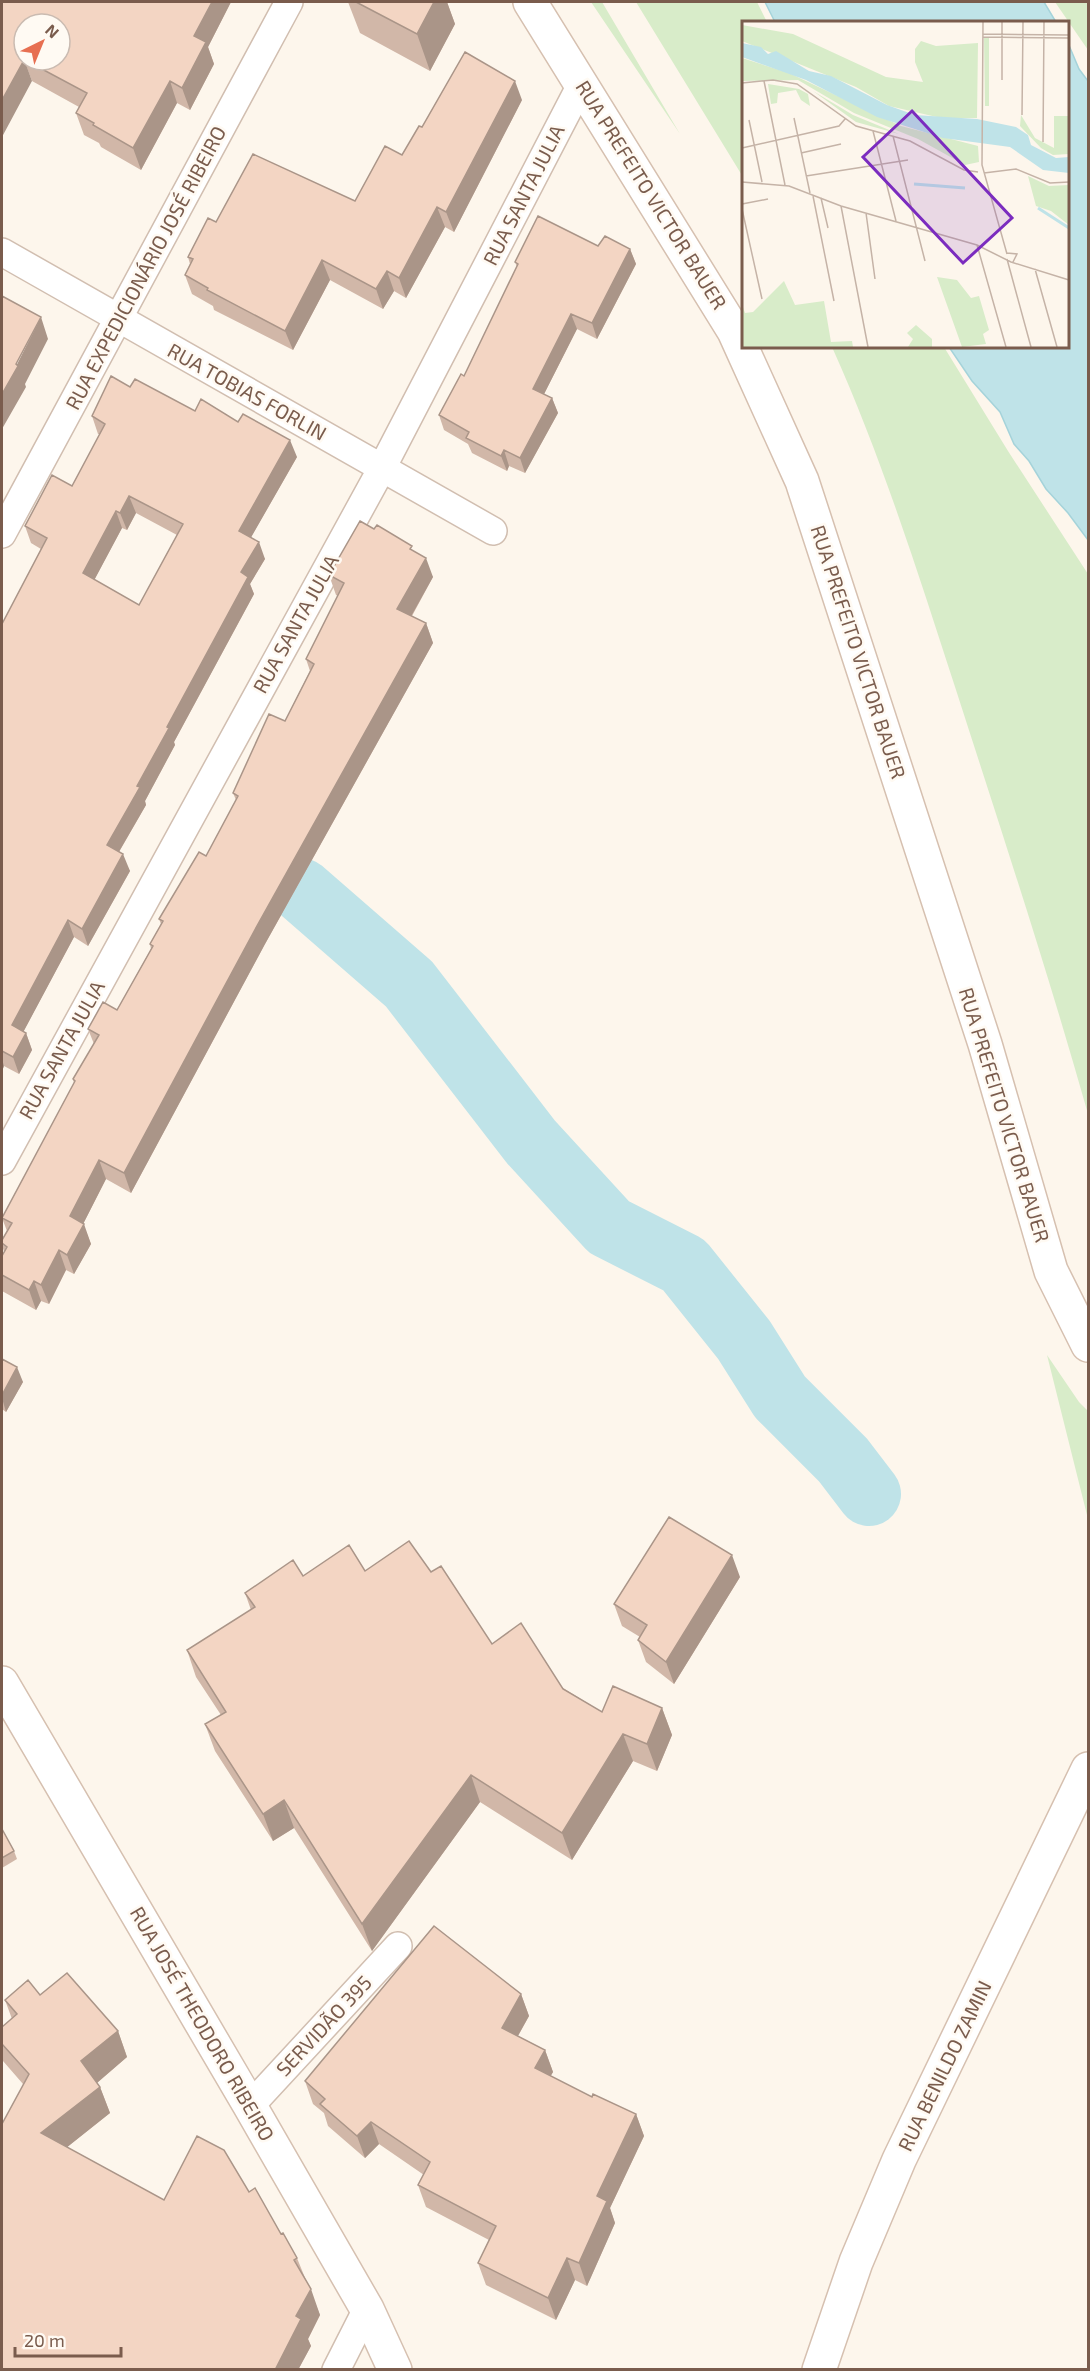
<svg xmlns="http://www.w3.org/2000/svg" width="1090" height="2371" viewBox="0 0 1090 2371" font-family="'Exo 2',sans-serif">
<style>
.green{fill:#d8ecc9}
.water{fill:#bfe3e8;stroke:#a5d3da;stroke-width:1.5}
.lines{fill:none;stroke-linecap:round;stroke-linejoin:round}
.river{stroke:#bfe3e8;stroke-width:64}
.street-casing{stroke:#d1beb0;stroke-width:30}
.secondary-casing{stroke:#d6c0b0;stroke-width:36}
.street{stroke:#fff;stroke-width:27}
.secondary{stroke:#fff;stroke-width:33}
.wall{fill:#d1b7a8;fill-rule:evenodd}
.shaded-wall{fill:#aa9588}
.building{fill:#f3d5c3;stroke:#aa9588;stroke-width:1.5;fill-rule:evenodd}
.labels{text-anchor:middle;stroke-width:5;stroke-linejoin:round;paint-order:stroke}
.street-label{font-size:20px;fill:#7a5c4d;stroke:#fffaf3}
.inset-river{fill:none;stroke:#bfe3e8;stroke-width:3}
.inset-road{fill:none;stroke:#c5b3a7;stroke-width:1.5}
.view{fill:#7b2cbf;fill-opacity:0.15;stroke:#7b2cbf;stroke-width:3}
.inset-edge{fill:none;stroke:#7a5c4d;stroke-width:3}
</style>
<rect width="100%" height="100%" fill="#fdf6ec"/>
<!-- green -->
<path class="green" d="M591 2H602L680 134Z
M636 2H757L767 22H744L743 177Z
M1055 2H1088V50Z
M832 347H944L1008 451 1088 574V1114C1048 972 1002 833 957 693 919 576 882 458 832 347Z
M1047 1355 1079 1402 1088 1411V1519Z"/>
<!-- water -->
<path class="water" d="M765 2H1044L1056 22H775Z
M1068 43 1079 69 1088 81V540L1068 513 1046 489 1029 461 1014 444 1000 412 972 381 949 347 1068 346Z"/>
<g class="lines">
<!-- river -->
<path class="river" d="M301 890 409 984 531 1142 609 1227 684 1265 744 1340 780 1397 843 1460 869 1494"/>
<defs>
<path id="street" d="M2 252 493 531
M2 534 289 2
M2 1161 382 468 582 83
M250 2106 398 1946
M336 2370 367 2309"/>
<path id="secondary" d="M530 2 734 331 802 481 985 1044 1051 1271 1088 1345
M2 1683 250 2106 367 2309 395 2370
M819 2370 856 2262 899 2160 1088 1769"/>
</defs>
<!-- street casing -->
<use href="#street" class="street-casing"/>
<!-- secondary casing -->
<use href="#secondary" class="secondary-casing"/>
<!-- street -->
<use href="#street" class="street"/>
<!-- secondary -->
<use href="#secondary" class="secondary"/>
</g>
<!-- wall -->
<path class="wall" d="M2 2H231L208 47 214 64 190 110 177 103 141 170 101 147 99 143 84 135 76 113 79 107 32 81Z
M348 2H447L455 24 430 71 360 33Z
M522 100 454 232 445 227 406 298 394 291 383 309 330 280 293 350 214 310 213 306 192 294 185 275 190 264 188 257 216 222 355 201 402 155 422 127Z
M598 246 630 249 636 264 597 339 577 329 544 394 552 398 558 413 525 473 509 466 507 471 472 453 468 444 444 430 439 415 464 376 517 267 515 262Z
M130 387 195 411 297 457 251 537 265 559 250 584 254 594 174 742 175 745 145 801 146 805 119 852 130 871 88 946 74 937 23 1032 26 1033 32 1050 19 1074 4 1066 2 1071V624L41 549 31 543 25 526 72 486 100 434H98L92 416ZM136 513 177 535 139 605 94 580 122 528 127 530Z
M414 551 433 577 412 616 426 623 433 643 265 944 131 1193 106 1179 83 1224 91 1244 74 1274 66 1270 49 1304 41 1301 36 1310 2 1291V1256L4 1252 2 1245V1240L7 1231 2 1218 74 1083 73 1079 94 1044 88 1029 117 1010 151 949 150 944 161 924 159 919 206 856 236 800 233 793 285 721 310 671 306 659 338 596 336 595 329 575Z
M2 1359 23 1382 6 1412 2 1409Z
M365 1571 431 1572 492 1644 602 1712 662 1708 672 1735 657 1771 633 1761 572 1860 480 1802 372 1951 294 1828 273 1841 215 1751 205 1724 221 1715 196 1677 187 1650 251 1610 245 1593 303 1576Z
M740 1577 674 1684 646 1662 638 1640 640 1637 622 1626 614 1604Z
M2 1829 14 1851 17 1859 2 1868Z
M521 1994 529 2016 518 2036 545 2050 553 2072 550 2076 592 2097 636 2114 644 2136 610 2208 615 2223 587 2286 575 2280 556 2320 486 2285 478 2263 489 2240 426 2207 418 2185 424 2175 379 2144 365 2158 328 2126 324 2113 313 2104 305 2081Z
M40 1995 118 2031 127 2057 97 2083 100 2087 110 2113 67 2147 164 2200 249 2192 281 2234 297 2258 320 2315 308 2339 311 2346 298 2370H2L23 2084 3 2061 2 2058V2027L12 2019 5 2000Z"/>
<!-- shaded-wall -->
<path class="shaded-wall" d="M212 2H231L208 47 214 64 190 110 182 88 194 36Z
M434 2H447L455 24 430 71 417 34Z
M24 59 32 81 2 137V100Z
M170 81 177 103 141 170 133 148Z
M515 81 522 100 454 232 446 212Z
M437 207 445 227 406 298 399 278Z
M630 249 636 264 597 339 592 323Z
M322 260 330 280 293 350 285 331Z
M387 271 394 291 383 309 376 289Z
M571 314 577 329 539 404 533 389Z
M41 317 48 339 25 384 26 387 2 429V394Z
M552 398 558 413 525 473 520 458Z
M290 440 297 457 245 548 239 531Z
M504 450 509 466 507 471 501 456Z
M129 496 136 513 127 530 120 513Z
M116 511 122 528 89 590 83 573Z
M259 542 265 559 250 584 254 594 174 742 175 745 145 801 146 805 113 862 107 845 167 727 241 572Z
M426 558 433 577 404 629 397 609Z
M426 623 433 643 265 944 131 1193 124 1173 258 924Z
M123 854 130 871 88 946 82 929Z
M68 920 74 937 18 1042 12 1025Z
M26 1033 32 1050 19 1074 13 1057Z
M2 1059 4 1066 2 1071Z
M99 1160 106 1179 77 1236 70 1216Z
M84 1224 91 1244 74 1274 67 1255Z
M59 1250 66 1270 49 1304 41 1285Z
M34 1281 41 1301 36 1310 29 1290Z
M17 1367 23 1382 6 1412 2 1398V1395Z
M732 1555 740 1577 674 1684 666 1662Z
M662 1708 672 1735 657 1771 647 1744Z
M623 1734 633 1761 572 1860 562 1833Z
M471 1775 480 1802 372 1951 362 1924Z
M284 1800 294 1828 273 1841 263 1814Z
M521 1994 529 2016 510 2050 502 2028Z
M118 2031 127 2057 91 2088 81 2061Z
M545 2050 553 2072 543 2090 535 2068Z
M100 2087 110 2113 51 2160 41 2133Z
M636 2114 644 2136 610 2208 615 2223 587 2286 579 2263 597 2196Z
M371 2122 379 2144 365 2158 357 2136Z
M567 2258 575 2280 556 2320 548 2298Z
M311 2289 320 2315 308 2339 311 2346 298 2370H275L296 2316Z"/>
<!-- building -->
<path class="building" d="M2 2H212L194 36 206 42 182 88 170 81 133 148 93 125 94 123 76 113 87 93 25 60H60V24H24V60L2 100Z
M356 2H434L417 34Z
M465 52 515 81 446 212 437 207 399 278 387 271 376 289 322 260 285 331 207 290 208 288 185 275 193 259 188 257 208 218 216 222 253 154 355 201 385 146 402 155 419 126 422 127Z
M538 216 598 246 605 236 630 249 592 323 571 314 533 389 552 398 520 458 504 450 501 456 466 438 469 432 439 415 461 374 464 376 518 264 515 262Z
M2 296 41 317 16 364 18 366 2 394Z
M111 376 130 387 135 379 195 411 201 399 238 422 243 414 290 440 239 531 259 542 241 572 248 577 167 727 169 728 137 786 140 787 107 845 123 854 82 929 68 920 12 1025 26 1033 13 1057 2 1051V624L47 538 25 526 52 475 72 486 105 424 92 416ZM129 496 183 524 139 605 83 573 116 511 120 513Z
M360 521 374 529 377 525 412 546 410 549 426 558 397 609 426 623 258 924 124 1173 99 1160 70 1216 84 1224 67 1255 59 1250 41 1285 34 1281 29 1290 2 1275V1256L7 1247 2 1243V1240L12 1223 2 1218 75 1081 73 1079 99 1035 88 1029 103 1002 117 1010 153 946 150 944 163 921 159 919 199 852 206 856 238 796 233 793 269 714 285 721 314 664 306 659 344 583 329 575Z
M2 1359 17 1367 2 1395Z
M669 1517 732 1555 666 1662 638 1640 647 1625 614 1604Z
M409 1541 431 1572 441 1566 492 1644 521 1623 563 1689 602 1712 613 1686 662 1708 647 1744 623 1734 562 1833 471 1775 362 1924 284 1800 263 1814 205 1724 226 1712 187 1650 255 1607 245 1593 293 1560 303 1576 349 1545 365 1571Z
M2 1829 14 1851 2 1858Z
M434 1926 521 1994 502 2028 545 2050 535 2068 592 2097 593 2094 636 2114 597 2196 607 2201 579 2263 567 2258 548 2298 478 2263 496 2226 418 2185 430 2162 371 2122 357 2136 320 2104 325 2099 305 2081Z
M67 1973 118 2031 81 2061 100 2087 41 2133 164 2200 197 2136 224 2150 249 2192 255 2188 281 2234 283 2233 297 2258 294 2260 311 2289 296 2316 301 2319 275 2370H2V2124L29 2074 2 2044V2027L17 2014 5 2000 28 1980 40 1995Z"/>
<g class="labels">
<!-- street labels -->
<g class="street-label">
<text transform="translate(524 195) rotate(-63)" y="7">RUA SANTA JULIA</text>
<text transform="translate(651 195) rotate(58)" y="7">RUA PREFEITO VICTOR BAUER</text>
<text transform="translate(146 268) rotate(-62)" y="7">RUA EXPEDICIONÁRIO JOSÉ RIBEIRO</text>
<text transform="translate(247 392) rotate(29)" y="7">RUA TOBIAS FORLIN</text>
<text transform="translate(296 624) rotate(-61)" y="7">RUA SANTA JULIA</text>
<text transform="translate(858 652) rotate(72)" y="7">RUA PREFEITO VICTOR BAUER</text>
<text transform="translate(62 1050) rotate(-61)" y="7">RUA SANTA JULIA</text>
<text transform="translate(1004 1115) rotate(73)" y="7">RUA PREFEITO VICTOR BAUER</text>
<text transform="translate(202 2024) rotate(60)" y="7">RUA JOSÉ THEODORO RIBEIRO</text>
<text transform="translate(324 2026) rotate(-47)" y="7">SERVIDÃO 395</text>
<text transform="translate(945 2066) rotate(-64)" y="7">RUA BENILDO ZAMIN</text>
</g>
</g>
<!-- overview -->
<g transform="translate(742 21)">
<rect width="327" height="327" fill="#fdf6ec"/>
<path d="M0 4 51 13 144 56 181 61 173 41V28L179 20 194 25 236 22 235 97H199L147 85 114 66 0 20ZM242 17H247V85H243ZM0 37 47 52 159 105 236 125 237 141 223 144 176 118 112 92 56 59 0 60ZM26 63 57 68 66 73 68 85 59 79 54 69 36 72 35 82 29 83ZM71 70 111 94 157 113 114 101ZM279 94 293 117 312 127V95H327V133L311 134 299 127 278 105ZM286 155 307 165 327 164V204L309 190 294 185ZM195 256 215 259 229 277 237 275 247 309 241 313 244 323 220 326ZM42 260 53 284 82 280 89 321 110 320 111 326H0V283L3 292 11 291ZM174 304 190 318V326H166L171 318 165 312Z" fill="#d8ecc9"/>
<path d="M0 22 19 26 26 33 34 30 67 50 89 55 145 84 173 94 235 98 274 106 286 114 289 124 314 137 327 136V152L301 149 268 126 201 117 135 96 64 59 0 36Z" fill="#bfe3e8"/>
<path class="inset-river" d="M172 163 223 167M296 187 327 207"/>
<path class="inset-road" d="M241 1 240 144 265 233M241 13 327 14M241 16 327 17M260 59V1M22 60 43 164M0 62 31 59 55 63 114 105 168 120 222 149 236 151M280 94 281 1M52 97 68 172M7 99 20 161M131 110 154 200M151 115 183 240M301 121 302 1M0 127 97 105 103 98M59 132 99 123M242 152 274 148 308 162 327 161M64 155 166 139M0 161 47 165 99 185 235 224 269 241 327 259M71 175 92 280M79 177 86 207M0 183 26 178M99 185 126 326M0 188 20 278M124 192 133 258M235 224 264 326M265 232 275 233 271 241M265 238 289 326M293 248 315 326"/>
<path class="view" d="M170 90 270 197 221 242 121 136Z"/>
<rect width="327" height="327" class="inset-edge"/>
</g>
<!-- border -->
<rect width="1090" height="2371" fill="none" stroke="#7a5c4d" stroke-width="6"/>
<!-- north arrow -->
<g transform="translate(42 42) rotate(43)"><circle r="28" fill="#fffaf3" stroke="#cabbb1" stroke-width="1.5"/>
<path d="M0-4.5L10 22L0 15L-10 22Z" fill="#e76f51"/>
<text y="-9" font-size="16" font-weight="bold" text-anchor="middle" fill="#7a5c4d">N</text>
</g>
<!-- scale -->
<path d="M15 2347v9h106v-9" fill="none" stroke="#7a5c4d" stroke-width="3"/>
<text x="24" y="2347" font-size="18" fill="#7a5c4d" stroke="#fffaf3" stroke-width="4.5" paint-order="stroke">20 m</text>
</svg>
